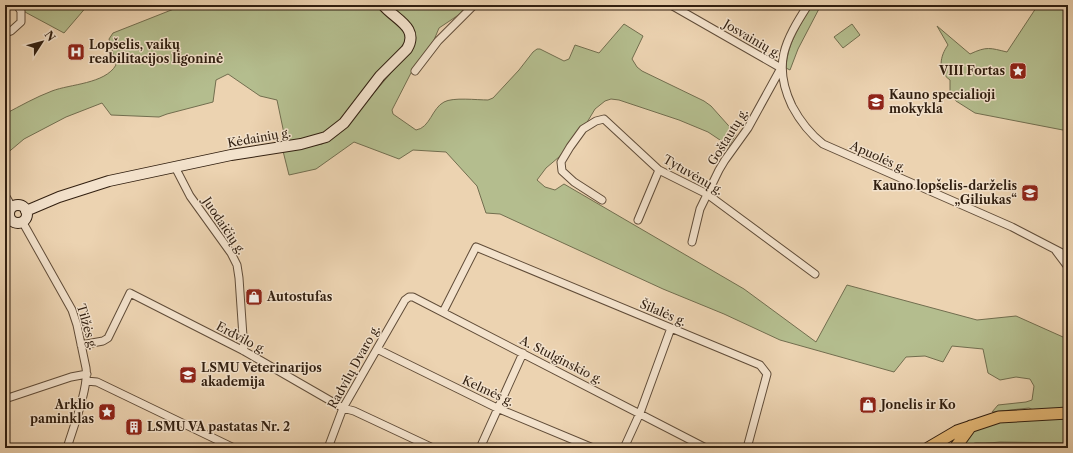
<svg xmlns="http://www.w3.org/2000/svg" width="1073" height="453" viewBox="0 0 1073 453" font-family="'Libre Caslon Text',serif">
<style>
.green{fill:#b4bd8e;stroke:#726e4f}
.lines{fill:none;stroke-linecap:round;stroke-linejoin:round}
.street-casing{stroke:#604c38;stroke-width:9}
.secondary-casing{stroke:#311f10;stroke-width:12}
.primary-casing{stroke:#311f10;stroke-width:13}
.street{stroke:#f3e2cc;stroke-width:7}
.secondary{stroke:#f3e2cc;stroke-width:10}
.primary{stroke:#e6ba78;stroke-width:11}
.labels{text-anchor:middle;stroke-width:3;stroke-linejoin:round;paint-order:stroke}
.street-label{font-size:12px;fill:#311f10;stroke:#f3e2cc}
.poi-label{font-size:12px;font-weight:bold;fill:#311f10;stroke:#f3e2cc;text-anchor:start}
</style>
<rect width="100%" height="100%" fill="#ecd3b1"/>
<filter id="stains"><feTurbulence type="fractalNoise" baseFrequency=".005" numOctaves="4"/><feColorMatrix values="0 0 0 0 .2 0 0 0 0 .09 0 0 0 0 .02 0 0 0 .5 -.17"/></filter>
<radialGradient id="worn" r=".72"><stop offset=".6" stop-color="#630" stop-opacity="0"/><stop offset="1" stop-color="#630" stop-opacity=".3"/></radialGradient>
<!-- green -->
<path class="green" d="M20 5H88L64 33 25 12Z
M184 5H378L404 31C405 33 406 38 405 40 403 50 342 120 332 127 319 137 301 140 286 143L277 100 260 96 228 74 216 80 213 102 167 114 159 117 111 115 102 103 66 117 24 139 5 155V114C20 106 36 97 52 91 70 84 105 84 116 65L109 39 113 33Z
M392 5H468L460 14 439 28 434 40 413 69 392 110 393 114 416 130C430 128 432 108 444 102 453 97 477 100 488 100L493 98 519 70 533 52 537 49H540L564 61 569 59 575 45 599 53 624 24 643 36 632 59 637 67 642 71 704 101 711 106 736 134 729 146 708 132 679 120 619 100 611 99 605 101 595 109 583 129 559 157 546 168 537 180 545 187 555 190 564 184 744 289 816 342 847 285 977 320 1016 316 1063 337 1068 334V409L1033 410 1029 408 992 412 998 405 1026 402 1032 400 1034 386 1030 379 1016 377 1000 380 988 373 983 349 952 346 943 362 925 356 906 357 894 372 780 340 724 314 663 289 500 214 486 213 477 186 446 152 413 150 399 159 354 142 316 169 289 175 283 151 322 144 334 136 350 121 408 53 412 43 390 7Z
M812 5H821L798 49 790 70 786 68C787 44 800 25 812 5Z
M1038 5H1068V131L975 113 956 101 950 92V80C937 71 940 56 948 45L937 26 970 54C987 46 990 48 1007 52Z
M852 24 860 35 843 48 834 37Z
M1068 418V443L1000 442 968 445 962 443 976 430 992 423Z"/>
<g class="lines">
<defs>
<path id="street" d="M671 5 781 68 748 128 725 160 719 170 700 209 692 242
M808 5C785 41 772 64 792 106 800 121 809 133 823 144L1012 227 1068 256
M5 33 11 31 21 22V11L17 5
M415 71 438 41 474 5
M175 167 190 196 231 253 237 265 239 278 244 351
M5 195 12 207
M602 200 574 182 562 171 561 162 570 147 583 129 596 121 604 119 659 170 707 194 815 274
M638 220 659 170
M22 221 72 310 77 325 86 368C89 387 73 428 67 448
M1056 251 1068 267
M443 312 476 247 760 365 767 374 747 448
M81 345 103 341 108 338 130 293 244 351 343 408 354 411 433 448
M377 349 497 408 593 448
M86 381 97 382 234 448
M5 399 71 377 87 374
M976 447H1068
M328 448 343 408 405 300 409 297H413L706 448
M480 448 523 353
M624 448 640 413 671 328"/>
<path id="secondary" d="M9 214a9 9 0 1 1 18 0a9 9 0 1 1-18 0Z
M26 211 59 197 109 181 231 155 301 144 326 137 344 123 380 76 407 49C420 27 394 19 383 5"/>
<path id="primary" d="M928 448 957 431 999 417 1068 413
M955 448 971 426"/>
</defs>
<!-- street casing -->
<use href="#street" class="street-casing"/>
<!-- secondary casing -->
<use href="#secondary" class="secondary-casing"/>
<!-- primary casing -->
<use href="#primary" class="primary-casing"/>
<!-- street -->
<use href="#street" class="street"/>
<!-- secondary -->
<use href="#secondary" class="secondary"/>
<!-- primary -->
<use href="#primary" class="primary"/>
</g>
<!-- icons -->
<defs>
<symbol id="hospital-square" viewBox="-11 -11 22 22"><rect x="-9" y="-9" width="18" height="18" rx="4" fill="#8f2418" stroke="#f3e2cc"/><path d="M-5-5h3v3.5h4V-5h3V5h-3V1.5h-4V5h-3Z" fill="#fff"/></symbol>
<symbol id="sight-square" viewBox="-11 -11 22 22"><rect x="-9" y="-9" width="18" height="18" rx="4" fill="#8f2418" stroke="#f3e2cc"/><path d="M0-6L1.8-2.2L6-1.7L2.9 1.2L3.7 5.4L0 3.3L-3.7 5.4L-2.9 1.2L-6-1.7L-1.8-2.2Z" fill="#fff"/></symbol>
<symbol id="school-square" viewBox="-11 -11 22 22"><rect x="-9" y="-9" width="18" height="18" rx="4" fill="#8f2418" stroke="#f3e2cc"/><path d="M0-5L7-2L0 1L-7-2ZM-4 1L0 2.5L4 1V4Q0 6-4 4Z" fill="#fff"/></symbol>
<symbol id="shop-square" viewBox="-11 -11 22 22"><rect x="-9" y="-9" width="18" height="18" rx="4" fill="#8f2418" stroke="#f3e2cc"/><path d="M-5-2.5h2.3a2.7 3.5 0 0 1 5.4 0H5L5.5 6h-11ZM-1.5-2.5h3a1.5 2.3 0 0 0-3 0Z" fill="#fff"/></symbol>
<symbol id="university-square" viewBox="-11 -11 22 22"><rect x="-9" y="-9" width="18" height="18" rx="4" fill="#8f2418" stroke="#f3e2cc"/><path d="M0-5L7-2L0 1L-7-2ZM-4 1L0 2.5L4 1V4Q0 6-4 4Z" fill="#fff"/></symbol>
<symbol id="building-square" viewBox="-11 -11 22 22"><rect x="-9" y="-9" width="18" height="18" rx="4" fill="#8f2418" stroke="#f3e2cc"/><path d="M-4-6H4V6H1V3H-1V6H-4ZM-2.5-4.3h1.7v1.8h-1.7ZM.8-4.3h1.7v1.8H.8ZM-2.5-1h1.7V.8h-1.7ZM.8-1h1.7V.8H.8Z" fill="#fff"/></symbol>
</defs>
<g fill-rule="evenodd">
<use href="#hospital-square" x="66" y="42" width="20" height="20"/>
<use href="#sight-square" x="1008" y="61" width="20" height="20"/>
<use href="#school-square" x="866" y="92" width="20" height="20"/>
<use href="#school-square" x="1020" y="183" width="20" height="20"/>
<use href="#shop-square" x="244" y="287" width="20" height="20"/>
<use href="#university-square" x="178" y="365" width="20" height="20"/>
<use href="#shop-square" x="858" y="395" width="20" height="20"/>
<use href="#sight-square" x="97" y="402" width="20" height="20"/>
<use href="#building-square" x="124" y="417" width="20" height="20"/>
</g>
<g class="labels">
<!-- street labels -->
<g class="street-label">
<text transform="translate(752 39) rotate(30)" y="4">Josvainių g.</text>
<text transform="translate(728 137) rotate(-58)" y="4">Goštautų g.</text>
<text transform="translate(259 138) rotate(-10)" y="4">Kėdainių g.</text>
<text transform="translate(878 157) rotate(24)" y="4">Apuolės g.</text>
<text transform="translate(693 175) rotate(30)" y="4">Tytuvėnų g.</text>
<text transform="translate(224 226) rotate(56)" y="4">Juodaičių g.</text>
<text transform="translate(663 313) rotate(23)" y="4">Šilalės g.</text>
<text transform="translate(87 327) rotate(74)" y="4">Tilžės g.</text>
<text transform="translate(241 338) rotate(28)" y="4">Erdvilo g.</text>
<text transform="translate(561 360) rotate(27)" y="4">A. Stulginskio g.</text>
<text transform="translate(354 367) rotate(-61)" y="4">Radvilų Dvaro g.</text>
<text transform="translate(488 391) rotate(25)" y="4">Kelmės g.</text>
</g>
<!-- poi labels -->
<g class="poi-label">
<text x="89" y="49">Lopšelis, vaikų<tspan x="89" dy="14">reabilitacijos ligoninė</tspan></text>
<text x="1005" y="75" text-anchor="end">VIII Fortas</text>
<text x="889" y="99">Kauno specialioji<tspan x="889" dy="14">mokykla</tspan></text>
<text x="1017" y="190" text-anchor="end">Kauno lopšelis-darželis<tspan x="1017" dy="14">„Giliukas“</tspan></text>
<text x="267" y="301">Autostufas</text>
<text x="201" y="372">LSMU Veterinarijos<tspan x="201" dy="14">akademija</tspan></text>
<text x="94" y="409" text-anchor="end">Arklio<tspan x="94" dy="14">paminklas</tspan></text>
<text x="881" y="409">Jonelis ir Ko</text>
<text x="147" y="431">LSMU VA pastatas Nr. 2</text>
</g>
</g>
<!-- margin -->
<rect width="1073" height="453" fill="none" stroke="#ecd3b1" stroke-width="20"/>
<rect x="6" y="6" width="1061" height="441" fill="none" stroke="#311f10" stroke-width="2"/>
<rect x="10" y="10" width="1053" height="433" fill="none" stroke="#311f10"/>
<!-- north arrow -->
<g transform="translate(42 42) rotate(54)" stroke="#f3e2cc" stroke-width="3" paint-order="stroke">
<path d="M0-3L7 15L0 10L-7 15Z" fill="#311f10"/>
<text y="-6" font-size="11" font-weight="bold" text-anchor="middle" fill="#311f10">N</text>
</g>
<rect width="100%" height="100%" filter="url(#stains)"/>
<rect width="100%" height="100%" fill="url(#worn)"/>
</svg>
